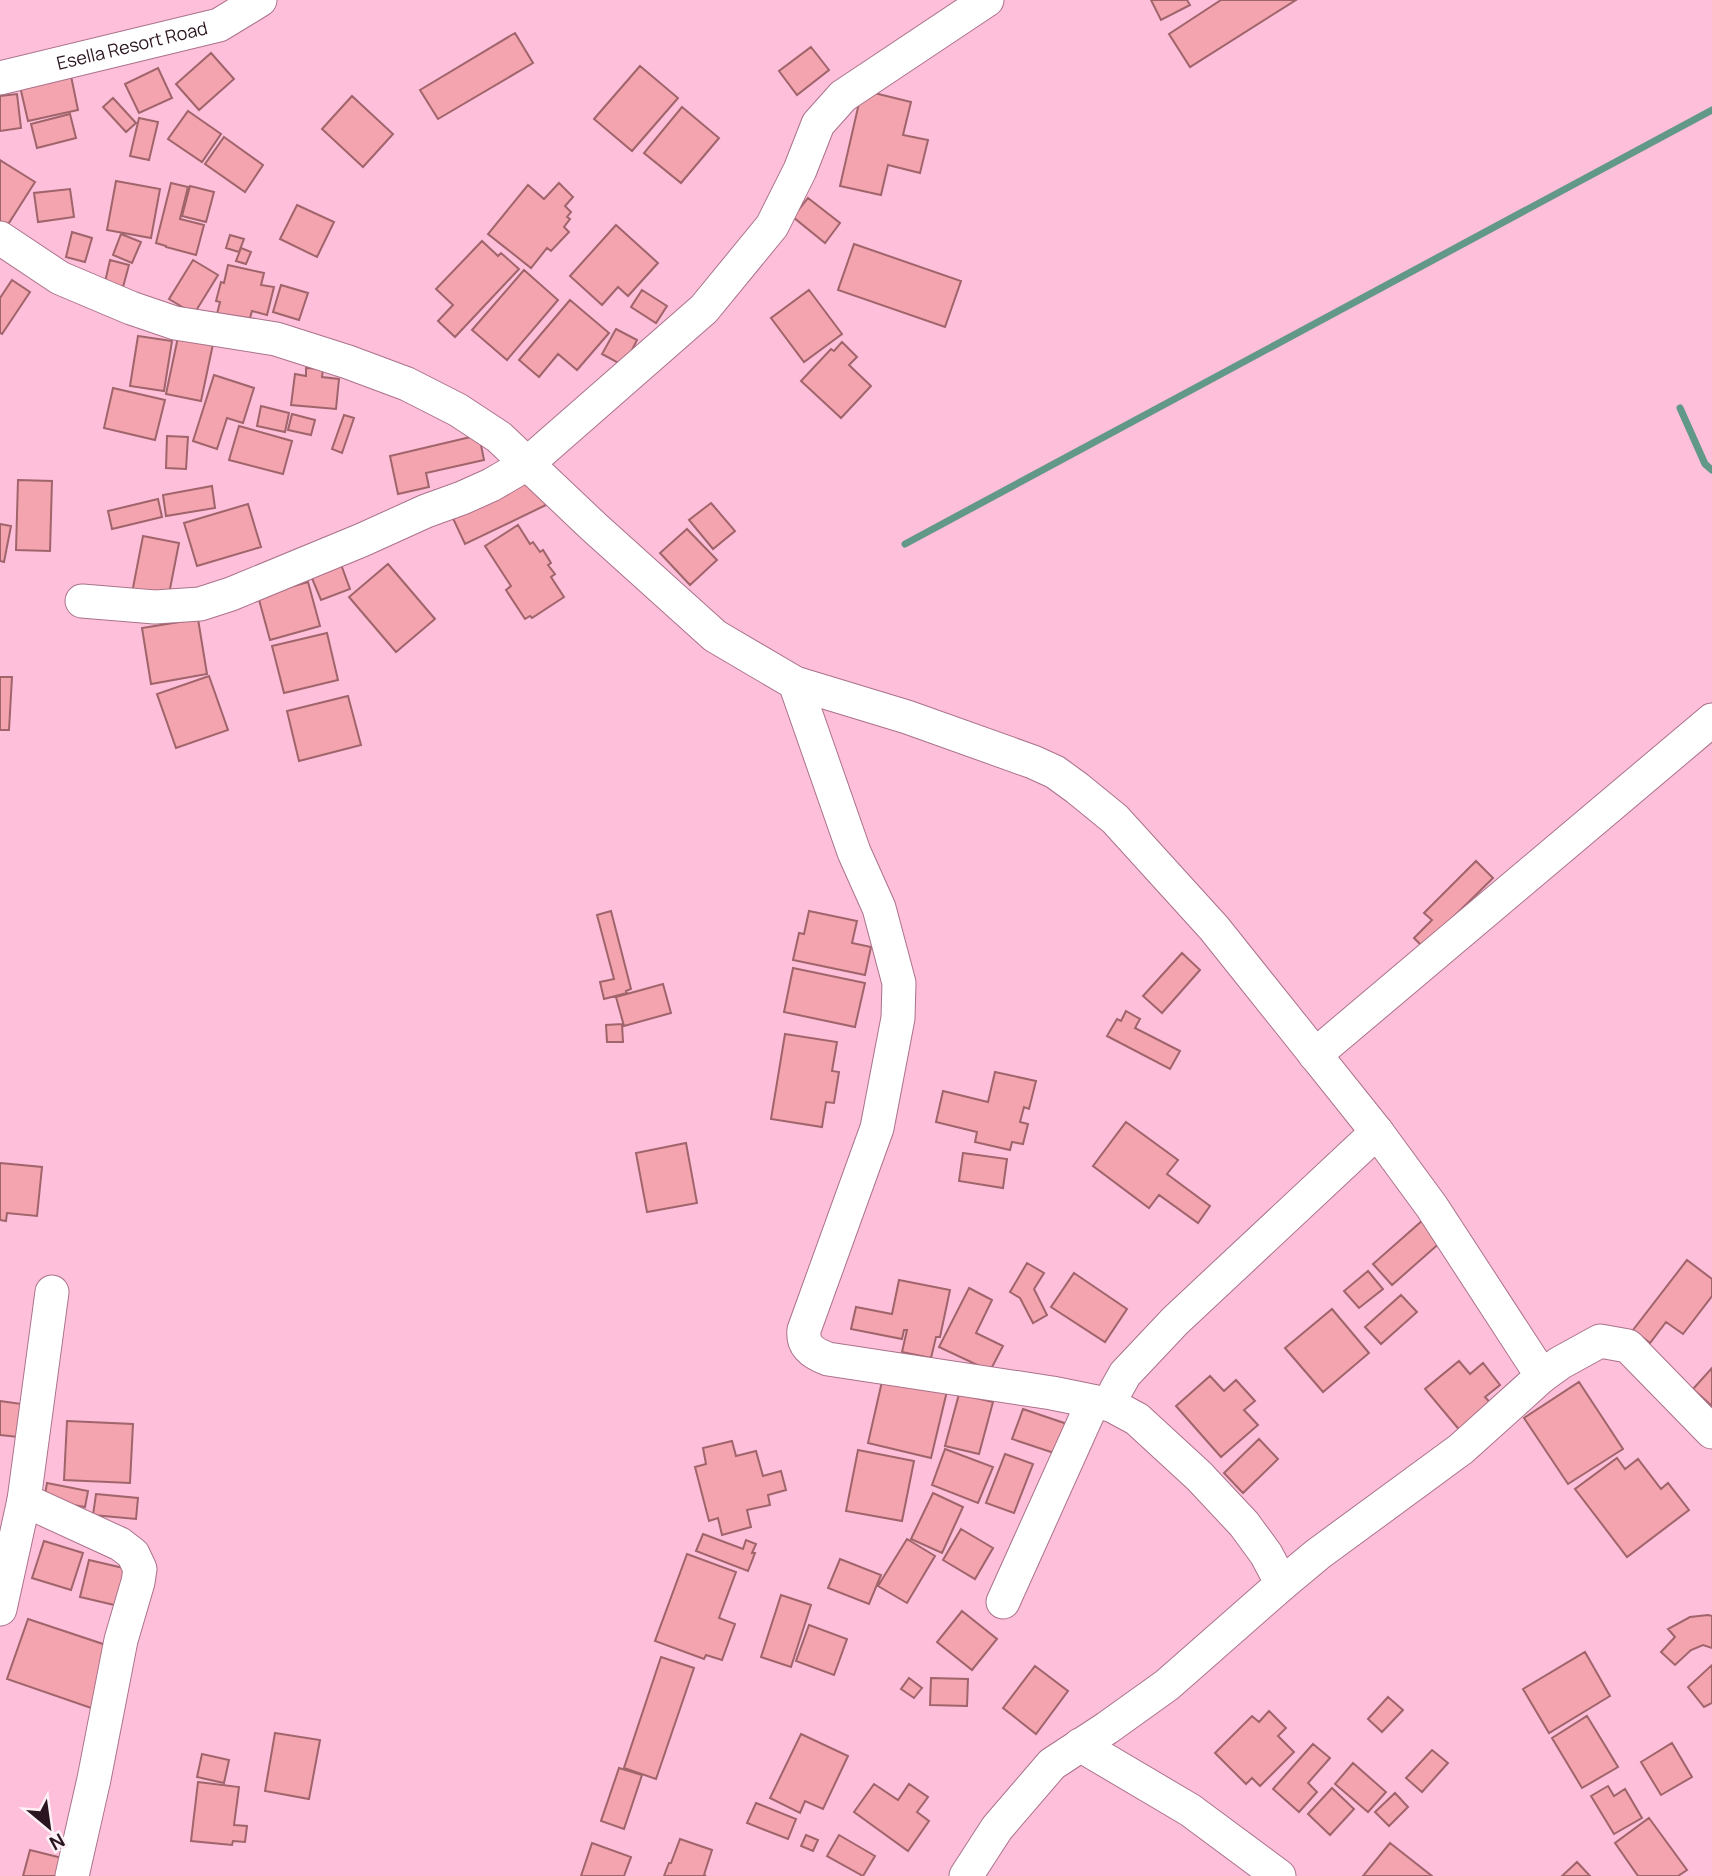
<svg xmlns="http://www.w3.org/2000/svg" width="1712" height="1876" viewBox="0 0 1712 1876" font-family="Manrope,sans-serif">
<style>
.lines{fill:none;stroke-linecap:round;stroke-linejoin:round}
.stream{stroke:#619888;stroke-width:7}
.building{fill:#f4a4ae;stroke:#a0646b;stroke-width:2}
.minor-casing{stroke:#ab728b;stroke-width:35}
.minor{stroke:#fff;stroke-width:33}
.labels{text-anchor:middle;stroke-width:7;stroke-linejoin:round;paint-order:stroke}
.street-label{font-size:18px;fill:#2a141f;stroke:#fef1f6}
</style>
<rect width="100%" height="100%" fill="#fdbfda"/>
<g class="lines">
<!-- stream -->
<path class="stream" d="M1680 408 1705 464 1712 470
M905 544 1712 110"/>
</g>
<!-- building -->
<path class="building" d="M1151 0H1187L1190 5 1161 20Z
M1221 0H1296L1190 67 1169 34Z
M515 33 533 63 438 119 420 90Z
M811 47 829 70 797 95 779 71Z
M211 53 234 79 199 110 176 84Z
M640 66 678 98 632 151 594 119Z
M158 68 172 98 139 113 125 84Z
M70 71 78 110 28 121 19 82Z
M862 90 911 102 903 135 928 140 920 173 888 165 881 195 840 186Z
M17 94 21 128 0 131V96Z
M352 96 393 134 363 167 322 129Z
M113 98 136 123 126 132 103 107Z
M682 107 719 138 681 183 644 153Z
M188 111 221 134 202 162 168 139Z
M70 114 76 138 37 148 31 124Z
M139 118 158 122 149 160 130 156Z
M224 137 263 165 245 192 205 164Z
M0 160 35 182 7 226 0 221Z
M116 181 160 189 151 238 107 230Z
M171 183 188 187 180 219 204 225 196 255 166 247V246L156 243Z
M559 183 573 197 565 206 571 212 567 217 570 219 564 227 569 232 551 251 547 248 531 268 488 234 528 185 544 199Z
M190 186 214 192 206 222 182 216Z
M70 189 74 217 38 222 34 193Z
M808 198 840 223 825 243 793 217Z
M297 205 334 222 317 257 280 239Z
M616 225 658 263 628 296 618 287 602 305 570 276Z
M72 232 92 238 85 262 66 257Z
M121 234 141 242 132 263 113 255Z
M230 235 244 239 239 252 226 248Z
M482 241 498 256 501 253 519 269 455 337 438 321 453 305 436 289Z
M854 244 961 281 945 327 838 290Z
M241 248 251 252 246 264 236 261Z
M110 260 129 265 123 287 105 282Z
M193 260 218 275 194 314 169 299Z
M228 265 264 273 261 285 274 287 267 315 252 311 248 325 216 318 220 302 216 301 221 282 224 283Z
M524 270 558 300 507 360 472 330Z
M12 280 30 292 2 334 0 333V298Z
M281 285 308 293 299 320 273 312Z
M642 290 667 306 656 323 631 307Z
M809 290 842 334 804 362 771 318Z
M570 300 609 333 577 370 558 354 539 377 519 360Z
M616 329 637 340 624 366 602 354Z
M138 336 172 341 164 391 130 386Z
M178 337 213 344 201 401 166 394Z
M842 342 857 357 849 365 871 386 841 418 801 381 831 349 834 351Z
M306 368 323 369 322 377 339 379 336 409 291 405 295 374 306 376Z
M214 375 254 388 243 423 227 418 217 449 193 441Z
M113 388 165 400 155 440 104 428Z
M261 406 289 413 285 432 257 426Z
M292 414 315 420 311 435 288 430Z
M344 415 354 418 342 453 332 449Z
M239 426 292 441 283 474 229 460Z
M479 435 484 460 426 473 429 487 398 494 390 456Z
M167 436 188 437 186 469 166 468Z
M530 473 546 505 465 544 450 512Z
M18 480 52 481 50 551 16 550Z
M212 486 215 508 166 516 163 495Z
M158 499 162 517 112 529 108 511Z
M711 503 735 531 713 549 689 520Z
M248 504 261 547 197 566 184 523Z
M0 524 11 526 4 562 0 561Z
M518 525 530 544 533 542 540 552 543 550 551 563 548 565 555 574 551 577 564 597 532 618 530 616 525 619 506 590 511 586 485 546Z
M687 529 717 560 690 585 660 553Z
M143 536 179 543 168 599 132 593Z
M339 559 350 589 321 600 309 571Z
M388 564 435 619 396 652 349 597Z
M308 582 320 626 270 640 258 596Z
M198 619 207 674 151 684 142 628Z
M327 633 338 680 284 693 272 646Z
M209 676 228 730 176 748 157 694Z
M0 677H12L9 730H0Z
M348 696 361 745 299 761 287 711Z
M1476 861 1493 878 1423 947 1414 938 1432 920 1424 913Z
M611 911 631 989 626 991 627 993 604 999 600 982 614 979 597 915Z
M809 911 857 921 852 943 871 947 865 975 793 960 799 933 804 934Z
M1182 953 1200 970 1162 1013 1143 996Z
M793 968 865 983 855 1027 784 1012Z
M663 984 671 1013 624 1026 616 997Z
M1126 1011 1140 1019 1135 1028 1180 1051 1170 1069 1107 1036 1117 1019 1121 1021Z
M622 1024 623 1042H607L606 1025Z
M785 1034 837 1042 832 1071 839 1072 834 1103 826 1102 822 1127 771 1119Z
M995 1072 1036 1081 1029 1109 1024 1107 1020 1122 1028 1124 1023 1144 1012 1142 1010 1150 975 1142 977 1132 936 1122 943 1091 988 1102Z
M1126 1122 1178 1160 1167 1174 1210 1206 1198 1223 1159 1195 1149 1208 1093 1166Z
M686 1143 697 1203 647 1212 636 1153Z
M963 1153 1007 1159 1003 1188 959 1181Z
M0 1163 42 1167 37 1216 7 1213 6 1221 0 1220Z
M1423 1220 1442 1241 1392 1285 1373 1264Z
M1687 1260 1712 1279V1296L1683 1334 1666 1322 1650 1343 1633 1330Z
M1027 1263 1044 1273 1034 1289 1047 1315 1033 1323 1020 1298 1010 1292Z
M1368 1271 1383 1289 1359 1308 1344 1291Z
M1074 1273 1127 1309 1105 1342 1051 1307Z
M899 1280 950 1290 940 1337H936L931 1358 902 1352 907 1330H904L902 1339 851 1329 856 1307 892 1314Z
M969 1288 992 1300 976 1333 1003 1346 990 1371 939 1347Z
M1401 1295 1417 1312 1381 1344 1365 1327Z
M1332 1309 1369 1353 1323 1392 1285 1348Z
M1459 1361 1470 1374 1483 1363 1500 1385 1485 1397 1494 1407 1462 1433 1425 1389Z
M1712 1368V1406L1693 1389Z
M1210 1376 1224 1391 1236 1380 1255 1401 1244 1410 1258 1425 1221 1457 1176 1406Z
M883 1377 947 1391 931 1458 868 1443Z
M1579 1382 1623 1449 1568 1484 1524 1418Z
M959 1394 993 1402 979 1454 945 1446Z
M0 1401 22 1404 18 1437 0 1435Z
M1023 1409 1070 1425 1060 1455 1012 1439Z
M67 1421 133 1424 130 1483 64 1480Z
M1259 1439 1278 1459 1243 1493 1224 1473Z
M732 1441 736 1456 756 1451 763 1476 781 1471 786 1490 768 1495 770 1505 747 1510 751 1527 722 1535 718 1518 709 1521 695 1467 706 1464 703 1448Z
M945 1449 993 1467 978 1503 932 1485Z
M858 1450 914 1461 902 1521 846 1511Z
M1005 1454 1033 1464 1014 1513 986 1503Z
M1617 1458 1625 1469 1638 1459 1661 1489 1668 1483 1689 1510 1627 1557 1575 1489Z
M47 1483 88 1491 85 1507 44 1500Z
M933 1493 963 1507 942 1553 911 1539Z
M96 1494 138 1498 136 1519 93 1515Z
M961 1529 993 1548 975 1579 943 1560Z
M703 1534 743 1549 746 1540 756 1544 752 1553H755L748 1571 696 1551Z
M907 1539 935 1556 907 1603 878 1586Z
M44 1541 83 1553 71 1590 32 1578Z
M687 1554 736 1572 719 1618 735 1624 722 1660 706 1655 704 1659 655 1641Z
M840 1559 881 1575 869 1604 828 1588Z
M89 1560 132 1570 123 1607 80 1597Z
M781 1595 811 1605 791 1667 761 1657Z
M962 1611 997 1639 972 1670 937 1642Z
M1708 1615 1712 1616V1648L1703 1645 1691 1650 1675 1665 1661 1652 1675 1637 1668 1629 1690 1617Z
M28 1619 115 1648 94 1709 7 1679Z
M809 1625 847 1639 834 1675 796 1661Z
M1585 1652 1610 1696 1549 1733 1523 1689Z
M661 1657 694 1668 656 1779 624 1768Z
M1712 1665V1703L1704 1707 1688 1687Z
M1035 1666 1068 1691 1036 1734 1003 1708Z
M909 1678 922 1688 914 1698 901 1689Z
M931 1678 968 1679 967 1706 930 1705Z
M1388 1697 1403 1710 1382 1732 1368 1719Z
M1269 1711 1286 1728 1278 1736 1294 1752 1260 1786 1252 1778 1246 1784 1215 1753 1252 1716 1259 1722Z
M1587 1716 1618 1767 1582 1788 1552 1738Z
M275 1733 320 1740 309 1799 265 1791Z
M801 1734 848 1756 823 1809 805 1801 800 1813 770 1798Z
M1672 1743 1692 1777 1661 1795 1641 1762Z
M1313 1744 1330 1758 1308 1783 1317 1792 1299 1812 1273 1789Z
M1432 1750 1448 1763 1422 1792 1406 1778Z
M202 1754 229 1760 224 1783 197 1777Z
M1353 1763 1386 1792 1368 1812 1335 1784Z
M619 1768 642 1775 624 1829 601 1821Z
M198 1782 239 1787 234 1825 247 1826 245 1842 233 1841 232 1845 191 1841Z
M874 1784 898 1800 909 1784 928 1797 917 1812 929 1821 908 1851 854 1812Z
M1608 1786 1614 1796 1625 1789 1642 1818 1614 1834 1591 1796Z
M1332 1788 1354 1809 1330 1835 1308 1814Z
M1395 1793 1408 1807 1389 1826 1375 1812Z
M756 1803 796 1819 788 1839 747 1823Z
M1649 1818 1687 1870 1678 1876H1638L1615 1843Z
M806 1835 818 1840 813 1851 801 1846Z
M839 1835 875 1856 863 1876 827 1856Z
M680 1839 712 1850 704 1875 706 1876H664L669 1863H671Z
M592 1843 631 1857 624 1876H581Z
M1390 1843 1432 1876H1363Z
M30 1850 66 1859 61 1876H23Z
M1577 1862 1590 1876H1562Z"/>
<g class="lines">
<defs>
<g id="minor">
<path id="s1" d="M0 78 219 25 260 0"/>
<path d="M0 238 60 278 131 308 175 323 276 339 348 362 407 384 458 410 499 437 594 527 715 636 795 683 907 717 1033 762 1055 772 1077 788 1115 819 1214 928 1377 1132 1432 1207 1542 1376 1461 1449 1318 1554 1282 1584 1167 1685 1107 1728 1052 1764 997 1828 966 1876"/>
<path d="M82 601 155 607 200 604 231 594 362 540 426 511 462 498 491 485 527 464 704 309 772 226 800 170 818 124 843 96 987 0"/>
<path d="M795 683 854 852 879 908 899 983 898 1018 877 1128 804 1330C802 1347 814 1354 828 1359L1052 1393 1111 1405 1137 1419 1199 1476 1244 1524 1266 1554 1282 1584"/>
<path d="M1315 1055 1712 720"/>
<path d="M1542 1376 1560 1363 1600 1341 1628 1346 1712 1432"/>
<path d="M1111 1405 1116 1390 1125 1374 1175 1321 1377 1132"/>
<path d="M24 1500 120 1544 133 1554 140 1569 138 1582 121 1640 94 1779 72 1876"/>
<path d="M1003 1602 1093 1402"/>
<path d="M0 1609 24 1500 52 1292"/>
<path d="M1080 1745 1190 1810 1279 1876"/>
</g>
</defs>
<!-- minor casing -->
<use href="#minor" class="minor-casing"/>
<!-- minor -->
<use href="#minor" class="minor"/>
</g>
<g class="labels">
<!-- street labels -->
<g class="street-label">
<text dy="6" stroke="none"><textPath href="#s1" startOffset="136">Esella Resort Road</textPath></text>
</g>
</g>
<!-- north arrow -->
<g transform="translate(49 1827) rotate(151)" stroke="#fef1f6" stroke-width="5" paint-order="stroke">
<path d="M0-5L12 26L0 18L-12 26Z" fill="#2a141f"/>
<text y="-10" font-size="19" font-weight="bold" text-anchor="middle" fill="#2a141f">N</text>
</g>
</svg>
